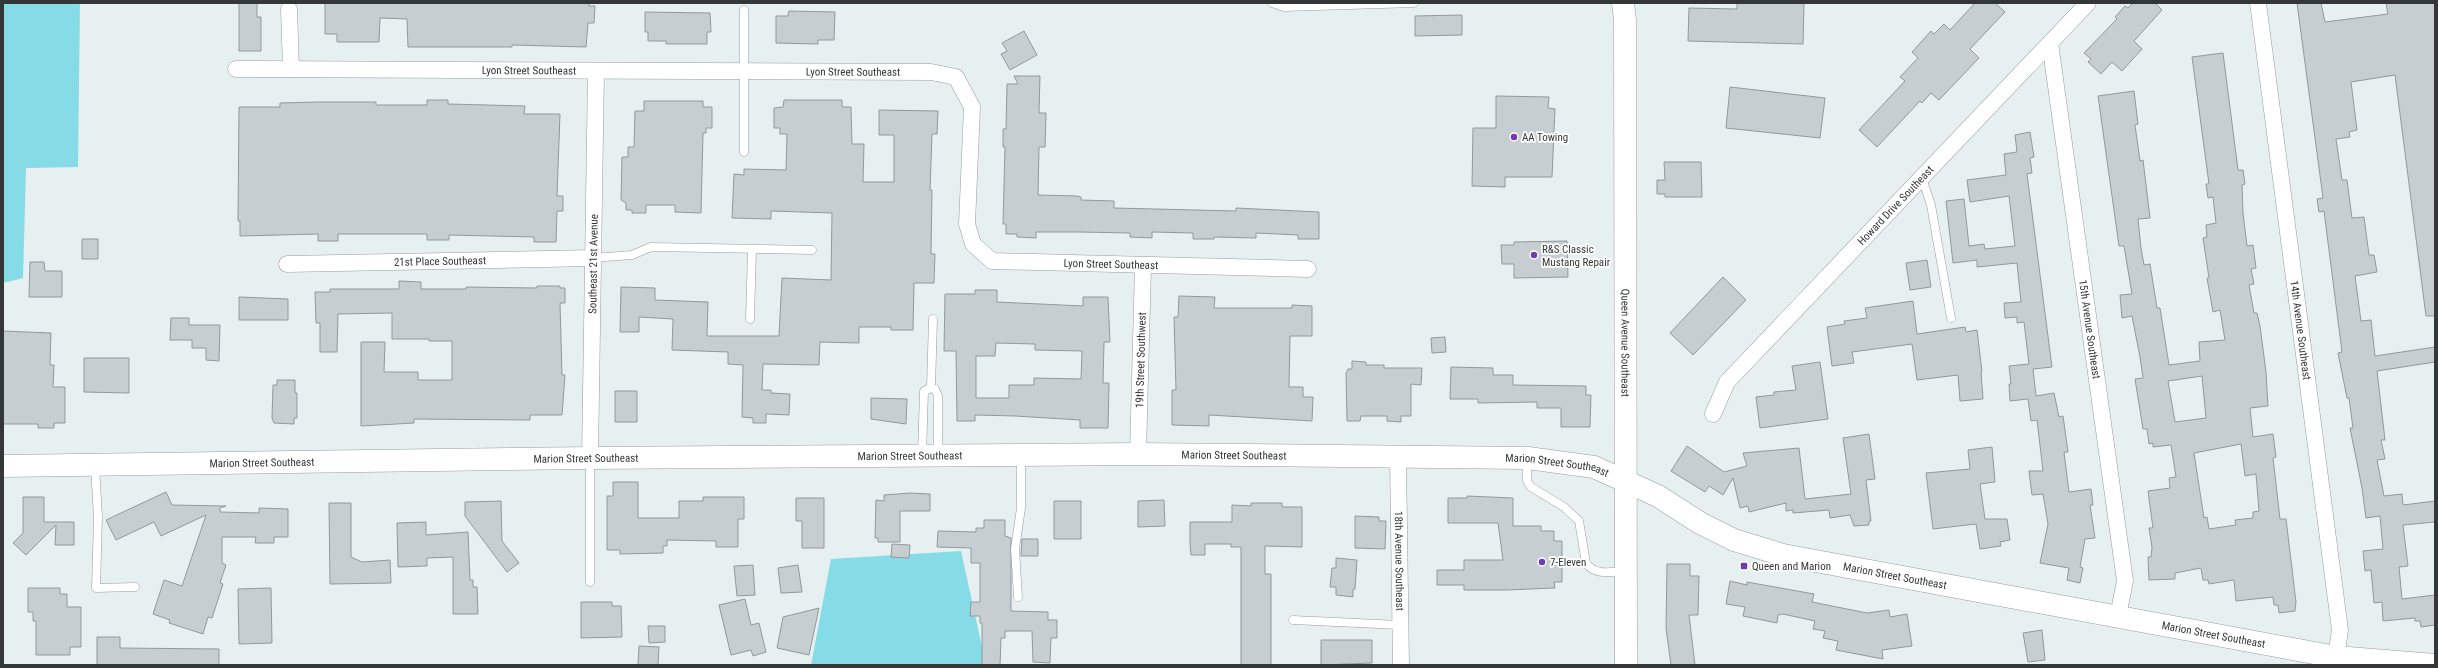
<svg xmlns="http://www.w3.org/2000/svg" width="2438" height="668" viewBox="0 0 2438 668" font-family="'Roboto Condensed',sans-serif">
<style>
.green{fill:#85dce7}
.building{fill:#c7ced2;stroke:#92999c;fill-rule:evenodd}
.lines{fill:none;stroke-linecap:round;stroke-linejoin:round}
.lane-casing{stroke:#959d9e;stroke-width:9}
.street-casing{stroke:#959d9e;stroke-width:17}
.secondary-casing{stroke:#959d9e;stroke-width:23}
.lane{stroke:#fff;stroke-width:8}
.street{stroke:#fff;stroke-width:16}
.secondary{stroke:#fff;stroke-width:22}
.poi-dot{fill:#7539af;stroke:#fff;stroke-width:1.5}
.labels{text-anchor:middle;stroke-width:3.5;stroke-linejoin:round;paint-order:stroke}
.street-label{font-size:11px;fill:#343738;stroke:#fff}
.poi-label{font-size:11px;fill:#343738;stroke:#fff;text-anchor:start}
</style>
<rect width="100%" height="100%" fill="#e7f0f1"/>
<!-- green -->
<path class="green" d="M3 3H80L78 167 26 168 23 278 3 283Z
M961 551 986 665H811L831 559Z"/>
<!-- building -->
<path class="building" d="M239 3H257V17H261V51H239Z
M325 3H589V6H595L594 23H588L586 47 512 45V47H408L407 19 380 18 379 42H337V34H325Z
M1737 3H1804L1803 44 1688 41 1689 8 1737 9Z
M1975 3H1995L2005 12 1970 49 1979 58 1939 100 1931 93 1922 103 1920 101 1877 147 1859 130 1905 81 1900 77 1918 58 1912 52 1931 31 1934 34 1944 24 1950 30Z
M2133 3H2155L2162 10 2134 41 2142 49 2122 71 2112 62 2101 74 2088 62 2091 59 2084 53 2117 19 2115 17 2125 6 2128 8Z
M2297 3H2321L2325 22 2388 14 2386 3H2435V316H2426L2395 75 2351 82 2357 130 2349 132 2350 137 2336 139 2342 180H2347L2352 218 2364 217 2369 255H2374L2377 272 2355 276 2361 321 2371 320 2375 356 2435 347V362L2377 371 2385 440H2381L2385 459 2377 460 2384 496 2402 494 2403 505 2435 501V522L2403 525 2408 566 2399 567 2402 599 2435 595V625L2421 627 2420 621H2415V618L2383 621 2382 602 2374 603 2371 570 2365 571 2363 551 2383 549 2380 516 2366 518 2362 488 2350 428H2353L2349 398H2347L2338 353 2342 352 2324 211 2319 212 2317 199 2323 198Z
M789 11 835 12 834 40H818V44L776 43V16H788Z
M645 12 710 13 711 32H707V44H666V41H648V32H645Z
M1462 15V35L1415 36V16Z
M1024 31 1037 55 1010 70 1001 54 1007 51 1002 43Z
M2223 53 2238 170H2243L2245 184 2242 185 2243 213 2247 246 2253 245 2256 268 2251 269 2254 284 2249 285 2254 313H2257L2260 326 2266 372 2268 406 2250 408 2253 437 2273 434 2276 457 2273 458 2280 519H2286L2296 602 2295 611 2279 613 2278 605H2274L2273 597 2236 601 2234 580 2209 584 2208 580H2203L2201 568 2175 573V579L2149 580 2148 557H2151L2152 547 2149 528H2153L2148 491 2170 488 2169 478 2176 477 2171 445 2153 447V443L2149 444 2147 429H2143L2135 379 2143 378 2140 357 2132 316 2122 318 2120 295 2132 294 2124 246H2119L2098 96 2134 91 2138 124 2135 125 2140 161 2143 160 2150 218 2138 219 2141 248 2144 265 2150 264 2157 308H2160L2169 365 2200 361 2199 342 2225 340 2220 310 2213 312 2207 278H2209L2203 238 2207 237 2206 225 2216 223 2213 197 2208 198 2206 184H2209L2192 57ZM2202 376 2206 418 2175 422 2168 381ZM2241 444 2245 476 2256 474 2259 511 2253 512V518L2235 520 2236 525 2209 529 2207 517 2204 518 2194 453Z
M1014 76H1040L1039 113H1046L1045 147H1039L1038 195 1077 196 1081 197V200L1114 201V208L1236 211V208L1319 212V239H1298V235L1256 233V238L1214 237V239H1193V233L1152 232V238L1130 237V233L1080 232H1036V238L1017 237V234H1006V224H1003L1005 147H1003V129H1006L1007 84H1018Z
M1730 87 1825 98 1820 138 1726 128Z
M1496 96 1549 97 1548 108 1555 109 1552 177H1505V187L1472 186 1473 128H1496Z
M427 100H448V104L525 106 524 114H560L557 196H563V211H557L556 242H534V237L449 235V240H427V234H338V241H318V234L240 236V221H238L239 107H280V103L316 102H376V105H427Z
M784 100H842V107H851L852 144H864L863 182H894V135H879V110L938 111 937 134H932L930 190H932L931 254H935L934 283H914L913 330H891V327H859V343L820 342 819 365 763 364 762 390H771V393L790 394 789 415 766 414V423H753V418L742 417 743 365 728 364V352L672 350 673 319 639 317V332H620L621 287 655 288V300L708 302 707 336H779L782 278 831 280 832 213 771 211V219L732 218 734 174 744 175V169L786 170 787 134H780V128H774V108L783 107Z
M644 101H703V107H712V128H706V133H703L701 213 675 212V205H646V213H632V210H626V203L621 200 622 157H628V147H634L635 111H644Z
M2030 132 2034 157 2030 158 2032 173 2027 174 2052 367 2033 369 2036 396 2054 393 2059 417 2063 416 2068 452H2064L2069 492 2091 489 2093 505H2090L2095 538 2085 539 2080 567 2083 568 2080 583 2067 580 2069 568 2040 563 2048 524 2043 494 2032 495 2029 471H2043L2037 420 2031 421 2028 399 2010 401 2009 384H2011L2009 366 2029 364 2024 322 2017 323V317L2005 318 2004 303 2021 302 2017 263 1977 267V260L1953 263 1946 201 1964 199 1969 246 1984 244 1985 249 2015 246 2009 196 1970 202 1967 180 2006 175 2004 154 2017 152 2015 135Z
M1664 162H1701L1702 197H1665V194H1657V180H1665Z
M82 239H98V259H82Z
M1567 241 1568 277 1514 278V264H1502L1501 245H1514V242Z
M1927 260 1931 287 1910 290 1906 263Z
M30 262H44L45 271H62V297H29Z
M1723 277 1746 300 1693 355 1670 333Z
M399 281 421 282V289H466V287L537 288V286H560V288H565V303H560L562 375H565L562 415H530V420L414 419V423L361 426V342H385L384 372H418V380H452V341H429V339H392V313L338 314 337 352H320V323H316L315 292H330V289H399Z
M975 290H997V302L1083 306V297H1108L1110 342H1104L1103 383H1109L1108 428H1080V420L1015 416 975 415V421H957L956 351H944L945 294H975ZM996 343 1035 344V350L1082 351 1081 379 1034 378V385H1009V398H976V356H995Z
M1179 296 1215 297 1214 308H1292V305L1312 306V336H1290L1289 387H1303V397H1313L1312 421 1209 415V426L1172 425V390H1176L1174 317H1178Z
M239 297 288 299V320H239Z
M1913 301 1917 334 1965 327 1966 332 1977 330 1982 372H1981L1983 399 1960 401 1958 375 1917 380 1912 344 1852 352 1854 363 1832 366 1827 327 1845 324 1844 321 1867 318 1865 308Z
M171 318H189V325H220L219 361 206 360V348H192V340H170Z
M3 331 51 333 50 365H54L53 387H65V423H54V428H38V424H3Z
M1445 337 1446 352 1432 353 1431 338Z
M84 358H129V393L84 392Z
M1352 361 1366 362V365H1384V368H1422L1421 385 1411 384V416H1401V422L1387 421V416H1361L1360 421H1347L1346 373 1348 369H1352Z
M1820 362 1828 419 1760 428 1756 397 1774 395V392L1796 390 1792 366Z
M1451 367 1493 368V375H1513V385L1586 386V395H1591L1590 427H1561V408H1537V402L1478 403V399H1450Z
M277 380H295V393H297V418H294V424L274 423 272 418 273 385H277Z
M615 391H637V422H615Z
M871 398 907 399 906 424 871 419Z
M1869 434 1875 479 1866 480 1871 521H1869V525L1854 526 1850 515 1830 518 1829 510 1793 513V510L1786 511V503L1749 512 1748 506 1740 508 1733 478 1723 495 1709 486 1705 492 1671 471 1687 446 1724 472 1747 466 1743 453 1799 448 1805 499 1851 494 1843 438Z
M1992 447 1995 482 1980 484 1985 519H2007L2010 540 2000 542 2001 546 1980 549 1976 524 1933 529 1926 473 1970 469 1968 450Z
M613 482H638V518H679V501H703V497H744V519H738V547H716V541L667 540V546H663V553L620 554V550H607V496H613Z
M166 492 172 505 226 506 220 508V512L259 513V508L288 509V537H274V543H255L256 537H222V563L226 565 220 583 223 584 212 618 208 617 203 634 169 623 170 620 153 614 164 580 182 586 206 515 161 536 154 522 116 540 106 520Z
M911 493 930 494V511H900V542H878V538H875L876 500 884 501V495Z
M1467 496 1513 498V526H1541V531H1554V541H1562V582H1554L1555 588 1506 590H1464V585H1437V570H1464V560H1503L1498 523H1448V498H1467Z
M23 497H44V522H74V545H55L56 525 26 555 13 543 23 533Z
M796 498H824V548H802V521H796Z
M1164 500 1165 526 1138 527V501Z
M501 501 502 541 519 563 507 572 465 516V502Z
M1054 501H1081V539H1054Z
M329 503H351V557L362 562 390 560 391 583 330 584Z
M1251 503H1282V507H1302V547L1265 546V574H1271V665H1241V547H1231V544H1205V555H1191L1190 544V522H1232V505L1251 506Z
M1355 516 1379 517V521H1386L1385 549 1355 548Z
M984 520H1005V536L1011 538V611L1048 612V620H1057V638H1051L1050 663 1033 662 1032 631H1005V638H1001L1000 665H982V623H980V616H970L971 602H980V563H971V548L937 547 938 531 976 532V528H984Z
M426 522V535L468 532 470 580H473V587H477L478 614H453V557L427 558V566L398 567 397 523Z
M1022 539H1038V556H1021Z
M892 544 910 545 909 558 891 557Z
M1336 558 1357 560 1355 589H1353V597L1336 595V587H1330L1332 568H1336Z
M1667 564H1690V576H1699L1698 615H1689L1695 665H1671L1666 628Z
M753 565 755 595 737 596 734 566Z
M798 565 802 592 781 593 778 568Z
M1730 581 1747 585V582L1814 594 1812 602 1867 613 1889 610 1890 617 1907 614 1912 646 1882 650 1883 659 1836 650 1838 641 1823 638 1825 631 1813 629 1815 621 1783 614 1778 615 1777 623 1743 616 1745 607 1726 604Z
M28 588H60V594H67V607H81V647H70V655H36V621H33V612H28Z
M271 588 272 643 239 644 238 589Z
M745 599 751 625 759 623 766 652 753 656 751 650 731 655 719 605Z
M581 602H612V606H621L622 637 581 638Z
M819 608 809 655 777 648 783 617Z
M648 626H665V642L649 643Z
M2042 630 2045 660 2028 662 2023 633Z
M97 637H120V648L219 649V665H97Z
M1321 640H1372V663L1321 665Z
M639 646 659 647 658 665H638Z"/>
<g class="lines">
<defs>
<path id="lane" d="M1272 3 1284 7 1414 3
M744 152V10
M1922 178 1931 205 1951 318
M593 258 632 255 651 247 812 250
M750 319 752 249
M931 388 933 319
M922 455 924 391 931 388 935 389 938 396V455
M1527 459V481L1531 487 1564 507 1579 521 1586 563C1595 576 1611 572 1625 571
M95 466 98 517 96 588 135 587
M590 582V458
M1018 597 1015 549 1021 508V456
M1293 620 1400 625"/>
<g id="street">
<path id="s1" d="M2258 3 2340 630 2336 657"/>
<path d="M289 9 291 69"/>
<path id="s2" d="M2050 43 2125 581 2118 616"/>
<path id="s3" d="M236 69 931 72 956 77 972 107 967 224 973 244 992 261 1308 269"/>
<path id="s4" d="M287 264 593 258"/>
<path id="s5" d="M1713 414 1727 382 2088 3"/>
<path id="s6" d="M1138 454 1143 266"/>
<path id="s7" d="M590 458 596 71"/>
<path id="s8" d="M1398 458 1401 665"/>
</g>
<g id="secondary">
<path id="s9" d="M1623 3 1625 20 1626 665"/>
<path id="s10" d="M3 466 590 458 1138 454 1528 458 1594 467 1658 496 1700 523 1734 540 1783 555 2336 657 2435 665"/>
</g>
</defs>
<!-- lane casing -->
<use href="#lane" class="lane-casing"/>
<!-- street casing -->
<use href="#street" class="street-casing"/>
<!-- secondary casing -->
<use href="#secondary" class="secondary-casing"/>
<!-- lane -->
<use href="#lane" class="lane"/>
<!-- street -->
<use href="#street" class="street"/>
<!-- secondary -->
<use href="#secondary" class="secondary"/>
</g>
<!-- markers -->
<g class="poi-dot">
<circle cx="1514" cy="137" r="4"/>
<circle cx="1534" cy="255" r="4"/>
<circle cx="1542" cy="562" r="4"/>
<rect x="1740" y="562" width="8" height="8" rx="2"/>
</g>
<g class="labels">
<!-- street labels -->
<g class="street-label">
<text dy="4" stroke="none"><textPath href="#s3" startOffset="293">Lyon Street Southeast</textPath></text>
<text dy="4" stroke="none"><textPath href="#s3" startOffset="617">Lyon Street Southeast</textPath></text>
<text dy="4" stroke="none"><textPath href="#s5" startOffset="279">Howard Drive Southeast</textPath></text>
<text dy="4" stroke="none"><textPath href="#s4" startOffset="153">21st Place Southeast</textPath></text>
<text dy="4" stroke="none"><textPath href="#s7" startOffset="194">Southeast 21st Avenue</textPath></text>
<text dy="4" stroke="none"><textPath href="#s3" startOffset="1037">Lyon Street Southeast</textPath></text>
<text dy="4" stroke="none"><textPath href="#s2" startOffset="289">15th Avenue Southeast</textPath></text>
<text dy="4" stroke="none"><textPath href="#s1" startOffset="330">14th Avenue Southeast</textPath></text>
<text dy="4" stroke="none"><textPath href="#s9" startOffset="340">Queen Avenue Southeast</textPath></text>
<text dy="4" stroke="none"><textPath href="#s6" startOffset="94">19th Street Southwest</textPath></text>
<text dy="4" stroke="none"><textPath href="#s10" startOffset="1231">Marion Street Southeast</textPath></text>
<text dy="4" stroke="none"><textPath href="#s10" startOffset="907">Marion Street Southeast</textPath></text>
<text dy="4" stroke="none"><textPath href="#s10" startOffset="583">Marion Street Southeast</textPath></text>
<text dy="4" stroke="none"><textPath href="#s10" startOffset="259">Marion Street Southeast</textPath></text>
<text dy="4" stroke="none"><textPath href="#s10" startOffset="1555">Marion Street Southeast</textPath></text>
<text dy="4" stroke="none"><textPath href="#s8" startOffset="103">18th Avenue Southeast</textPath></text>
<text dy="4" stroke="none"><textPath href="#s10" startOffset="1915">Marion Street Southeast</textPath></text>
<text dy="4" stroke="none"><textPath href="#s10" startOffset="2239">Marion Street Southeast</textPath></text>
</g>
<!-- poi labels -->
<g class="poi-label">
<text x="1522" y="141">AA Towing</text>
<text x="1542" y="253">R&amp;S Classic<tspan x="1542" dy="13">Mustang Repair</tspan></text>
<text x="1550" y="566">7-Eleven</text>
<text x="1752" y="570">Queen and Marion</text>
</g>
</g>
<!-- border -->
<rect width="2438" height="668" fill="none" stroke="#343738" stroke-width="8"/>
</svg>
